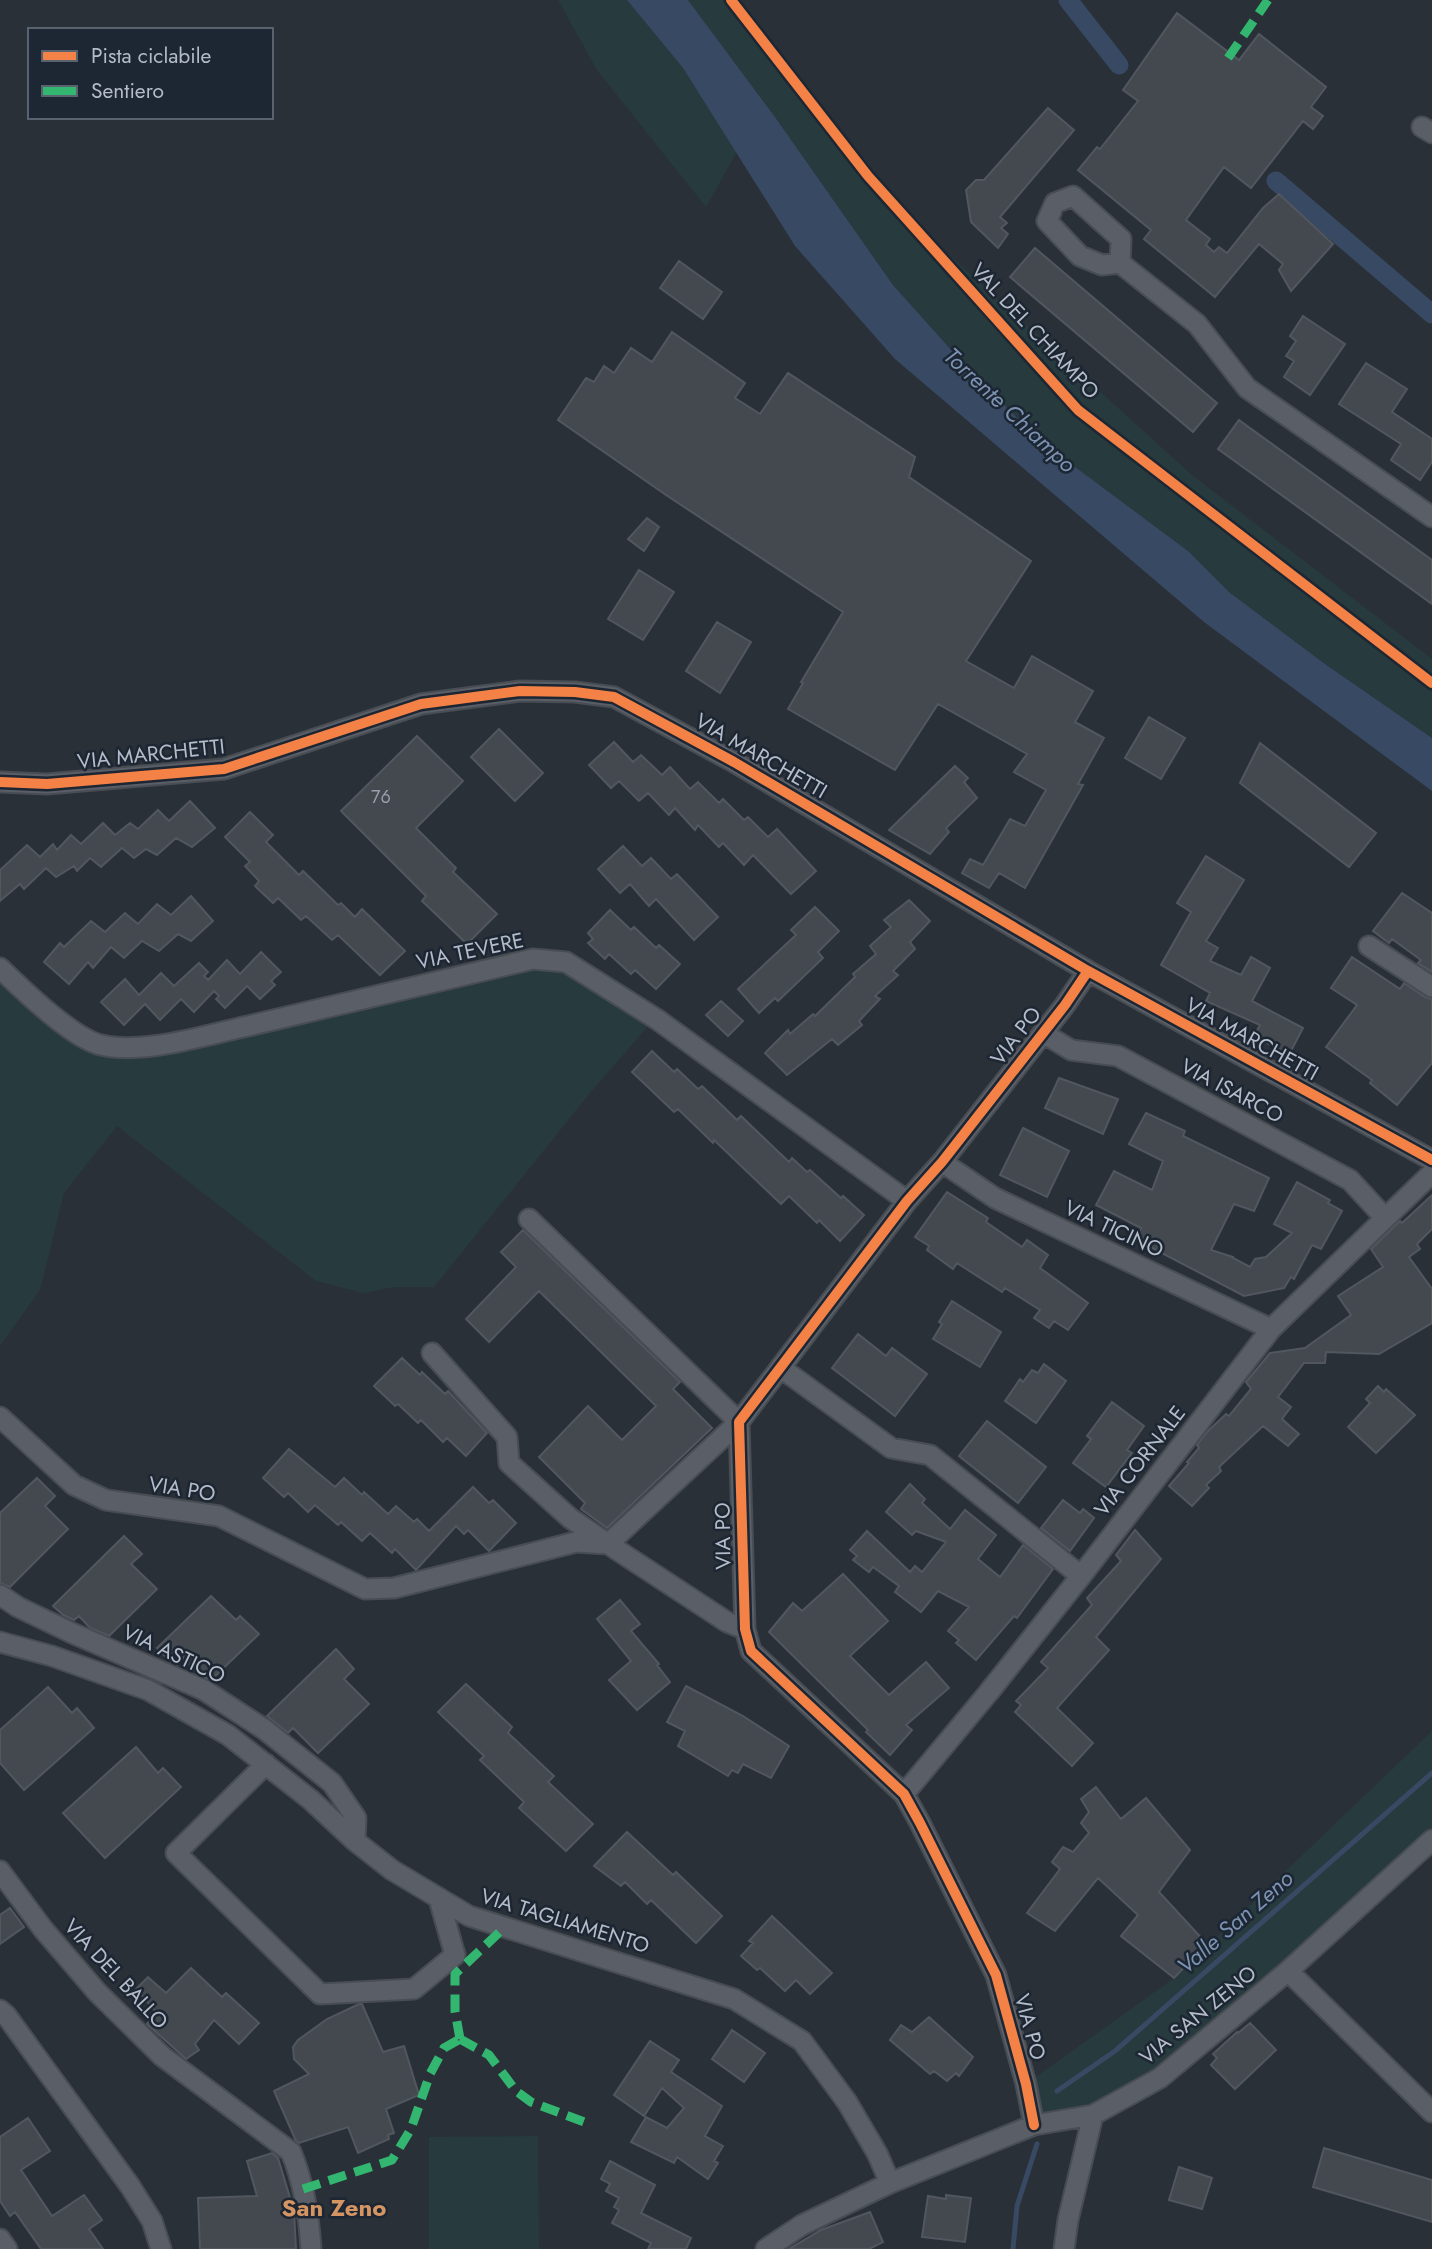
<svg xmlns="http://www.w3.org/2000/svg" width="1432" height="2249" viewBox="0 0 1432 2249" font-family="Jost,sans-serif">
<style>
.green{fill:#273a3e}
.water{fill:#384963}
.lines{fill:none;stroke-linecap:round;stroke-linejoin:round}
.stream{stroke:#384963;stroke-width:5}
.canal{stroke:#384963;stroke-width:19}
.building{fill:#444950;stroke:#52575f;stroke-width:2}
.minor-casing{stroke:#484c53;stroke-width:23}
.minor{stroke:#5a5e66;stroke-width:19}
.quiet{stroke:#33b770;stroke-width:9;stroke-dasharray:18 9;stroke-linecap:butt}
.cycleway-casing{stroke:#1d2633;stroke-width:15}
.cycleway{stroke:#f48246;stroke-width:10}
.labels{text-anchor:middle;stroke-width:5;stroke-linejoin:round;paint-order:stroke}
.number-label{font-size:18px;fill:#989fab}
.street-label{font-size:21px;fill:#b4bcc9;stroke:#1d2633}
.water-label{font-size:23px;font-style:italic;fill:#7c92b1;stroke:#1d2633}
.quarter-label{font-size:24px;font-weight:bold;fill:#d59563;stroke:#1d2633}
</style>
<rect width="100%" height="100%" fill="#2a3038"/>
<!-- green -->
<path class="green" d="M558 0H627L683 68 737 152 706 207 597 70Z
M688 0H734L804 95 923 231 1192 475 1432 659V738L1325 664 1229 592 1188 551 1039 440 963 363 893 285 775 117Z
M535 952 642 1023 649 1025 590 1093 434 1287H394L363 1293 316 1281 117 1126 64 1193 40 1290 0 1346V968L75 1029 123 1042 401 991Z
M1432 1731V1851L1160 2078 1093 2115 1034 2125 1026 2084 1174 1978Z
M538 2136 539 2249H429V2137Z"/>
<!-- water -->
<path class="water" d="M627 0H688L775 117 893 285 963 363 1039 440 1188 551 1229 592 1325 664 1432 738V791L1204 622 895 359 795 246 683 68Z"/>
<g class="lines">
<!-- stream -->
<path class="stream" d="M1057 2091 1115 2051 1432 1773
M1013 2249 1017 2206 1037 2144"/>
<!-- canal -->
<path class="canal" d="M1068 0 1119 65
M1276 181 1432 314"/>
</g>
<!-- building -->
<path class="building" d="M1177 13 1239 60 1259 34 1326 87 1311 107 1323 116 1313 129 1303 121 1251 188 1224 167 1186 220 1210 239 1206 245 1214 252 1219 247 1227 253 1263 208 1279 194 1333 244 1291 291 1279 270 1283 264 1259 244 1215 297 1144 239 1151 230 1078 170 1097 147 1100 149 1138 101 1123 90Z
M1048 108 1074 130 1000 217 1007 223 1001 228 1008 234 998 248 971 222 966 190 976 180H984Z
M1035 248 1217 403 1193 432 1010 277Z
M679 261 722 292 703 319 660 288Z
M1303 316 1345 344 1310 395 1284 377 1294 361 1286 356 1296 341 1290 336Z
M672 332 745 383 735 398 760 414 788 373 915 457 909 477 1031 561 966 661 1014 688 1032 656 1093 691 1075 722 1104 738 1078 784 1083 785 1025 888 999 873 989 888 962 873 970 859 983 865 1010 819 1025 826 1046 790 1014 772 1027 754 938 704 895 770 788 709 803 683 801 682 843 612 666 495 558 420 586 378 594 382 604 366 614 373 631 348 652 362Z
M1366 363 1407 389 1392 412 1432 439V462L1420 480 1391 460 1401 444 1339 404Z
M1239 420 1432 560V604L1218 449Z
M647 518 659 527 644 551 628 539Z
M639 570 674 592 643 640 608 619Z
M717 622 751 642 720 693 686 671Z
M1149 717 1185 738 1161 779 1125 758Z
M499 729 543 773 515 801 471 757Z
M417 736 463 781 416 828 456 868 453 872 497 914 467 944 422 901 426 896 341 811Z
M614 742 633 762 641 755 662 775 670 767 690 789 698 782 719 803 723 799 744 820 748 817 768 837 777 829 816 871 791 894 753 855 744 865 723 843 719 847 698 825 695 830 675 808 669 815 648 793 639 801 619 781 611 788 589 765Z
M1260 743 1376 833 1349 867 1240 783Z
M955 766 968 778 964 782 977 798 946 828 949 832 930 854 889 830Z
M190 801 215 828 192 847 176 838 157 855 146 849 134 858 122 848 101 867 90 858 77 871 74 866 56 877 46 868 24 889 20 884 0 901V870L27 845 40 857 53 844 57 850 71 835 81 844 103 823 115 835 130 823 138 829 158 810 169 821Z
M250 812 273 835 266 842 299 875 303 871 338 905 341 903 355 917 362 909 405 951 380 975 338 935 332 940 306 916 301 920 278 898 273 903 255 886 259 881 245 866 250 862 225 837Z
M623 846 642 866 651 858 671 879 677 874 718 917 694 940 656 899 649 906 630 884 620 893 598 869Z
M1206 856 1244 880 1206 941 1218 948 1210 961 1241 975 1251 957 1270 968 1252 1001 1303 1028 1289 1055 1254 1036 1260 1025 1206 1001 1210 993 1161 965 1191 912 1177 903Z
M1402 893 1432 913V972L1418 963 1421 960 1392 939 1389 943 1373 931Z
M191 896 213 921 191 941 178 934 159 951 142 941 124 958 111 947 93 968 88 962 69 984 44 962 60 943 64 947 91 921 105 932 125 913 138 924 157 904 171 915Z
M909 900 930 921 910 942 915 949 893 971 898 975 875 996 880 999 859 1021 862 1025 838 1045 832 1039 787 1075 765 1053 788 1030 790 1034 813 1014 815 1016 855 977 853 974 876 954 870 946 891 927 884 920Z
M815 907 839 931 818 952 823 958 778 1001 775 998 759 1013 738 989 796 935 791 930Z
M610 910 631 930 634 927 656 948 659 945 680 964 656 989 635 970 631 974 609 954 605 959 588 943 593 939 588 933Z
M261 952 281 972 271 981 275 985 260 999 247 986 225 1008 216 999 219 996 214 991 194 1012 181 999 160 1020 145 1004 124 1025 101 1002 125 979 139 995 161 973 174 986 199 963 208 972 204 976 208 980 227 960 240 974Z
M1352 957 1400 989 1404 983 1425 997 1432 999V1063L1397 1105 1370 1083 1372 1080 1326 1047 1357 1005 1331 988Z
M721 1001 743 1021 728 1036 706 1015Z
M652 1051 674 1072 677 1069 698 1089 702 1086 737 1120 741 1116 789 1162 792 1158 807 1172 810 1170 841 1198 843 1196 864 1215 840 1241 819 1220 817 1223 789 1196 781 1204 714 1140 713 1143 678 1109 674 1112 632 1072Z
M1059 1078 1118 1099 1103 1134 1045 1108Z
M1146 1113 1185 1131 1183 1136 1269 1178 1254 1211 1234 1204 1211 1250 1233 1257V1258L1250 1267 1255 1259 1266 1257 1292 1233 1274 1224 1297 1182 1330 1200 1328 1203 1342 1211 1321 1249 1312 1245 1294 1279 1291 1277 1284 1288 1244 1296 1135 1239 1141 1228 1096 1205 1114 1171 1152 1190 1163 1161 1129 1144Z
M1023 1128 1069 1151 1047 1197 1000 1175Z
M947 1192 988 1218 986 1222 1022 1247 1027 1240 1048 1255 1040 1268 1088 1303 1068 1330 1054 1321 1049 1328 1034 1318 1040 1310 1005 1288 1002 1292 957 1263 953 1269 927 1250 929 1246 915 1237Z
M1432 1195V1229L1417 1244 1420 1249 1409 1257 1432 1289V1323L1379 1354 1326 1352 1325 1363H1304L1278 1397 1291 1407 1282 1419 1299 1434 1288 1446 1263 1426 1219 1467 1221 1471 1206 1485 1209 1488 1192 1506 1169 1486 1189 1463 1187 1462 1199 1448 1197 1445 1207 1432 1226 1414 1229 1416 1251 1389 1246 1382 1270 1353 1305 1348 1351 1315 1338 1296 1383 1267 1371 1249 1400 1221 1402 1223Z
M523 1230 680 1382 673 1389 712 1428 607 1528 581 1509 585 1503 539 1457 588 1406 622 1440 656 1406 539 1291 489 1342 466 1319 516 1267 501 1252Z
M952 1301 1001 1332 980 1367 933 1339 942 1324 939 1322Z
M858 1334 886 1356 892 1348 927 1374 895 1416 832 1368Z
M402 1358 420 1375 422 1372 445 1394 448 1391 487 1433 466 1456 447 1438 443 1442 421 1420 418 1423 398 1404 395 1406 374 1386Z
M1044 1364 1066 1381 1036 1423 1005 1401 1020 1379 1023 1382 1032 1370 1038 1373Z
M1378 1386 1384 1392 1386 1389 1415 1415 1376 1453 1348 1427 1370 1403 1366 1399Z
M1112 1402 1144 1426 1127 1450 1132 1453 1106 1487 1073 1463 1091 1439 1087 1436Z
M987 1421 1046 1467 1018 1503 959 1456Z
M289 1449 335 1487 344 1478 362 1495 364 1492 388 1514 396 1506 414 1522 417 1519 429 1531 473 1487 489 1503 493 1500 516 1523 489 1551 468 1530 464 1534 456 1526 416 1570 395 1549 392 1553 370 1533 362 1541 341 1522 338 1525 315 1505 308 1512 288 1493 284 1497 263 1478Z
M37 1478 55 1496 45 1506 68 1529 10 1587 0 1583V1513Z
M910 1484 925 1499 922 1503 950 1529 965 1510 996 1535 978 1559 1000 1577 1023 1545 1053 1569 1017 1618 1014 1616 976 1660 956 1643 959 1640 948 1631 969 1607 938 1591 921 1612 895 1592 899 1586 873 1567 869 1572 853 1560 857 1556 850 1550 867 1531 910 1572 915 1566 922 1572 946 1542 916 1531 912 1535 886 1512Z
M1063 1500 1080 1513 1083 1509 1094 1518 1070 1551 1041 1528Z
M1135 1530 1161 1559 1096 1637 1109 1650 1057 1708 1093 1743 1072 1766 1015 1712 1021 1705 1016 1701 1048 1668 1041 1662 1092 1605 1087 1598 1121 1561 1116 1555Z
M124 1536 142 1554 131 1564 157 1589 109 1636 90 1628 79 1616 74 1620 63 1615 53 1606Z
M843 1574 888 1621 850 1656 889 1695 926 1662 949 1688 906 1725 912 1730 890 1755 866 1732 868 1730 769 1632 793 1603 802 1611Z
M211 1596 236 1620 240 1616 259 1634 211 1680 199 1675 183 1658 177 1665 171 1662 157 1648Z
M620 1600 640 1624 631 1631 659 1664 657 1665 670 1682 637 1710 609 1680 631 1661 597 1619Z
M336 1649 354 1669 344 1679 369 1704 318 1753 293 1728 288 1733 267 1716Z
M466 1684 512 1727 508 1733 554 1776 548 1782 593 1824 566 1851 519 1808 524 1802 480 1760 484 1756 438 1712Z
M686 1686 743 1716 789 1746 771 1778 743 1764 738 1773 732 1770 728 1776 678 1746 685 1731 667 1722Z
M48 1687 72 1713 77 1708 94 1728 24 1790 0 1763V1730Z
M136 1747 158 1773 163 1768 181 1787 105 1858 63 1813Z
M1096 1787 1121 1819 1146 1798 1190 1850 1159 1892 1207 1944 1174 1978 1121 1936 1138 1915 1098 1878 1055 1931 1027 1913 1060 1869 1052 1862 1063 1847 1073 1852 1089 1833 1081 1823 1089 1812 1081 1799Z
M627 1832 673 1875 676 1872 722 1916 696 1943 651 1900 647 1904 625 1882 621 1886 594 1866Z
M10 1908 24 1927 0 1944V1915Z
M772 1916 832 1973 810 1994 796 1980 785 1991 760 1968 757 1970 741 1956 753 1943 749 1941Z
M191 1968 222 1997 226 1993 259 2023 239 2044 214 2020 195 2044 199 2050 186 2059 147 2024 156 2012 136 1989 148 1977 166 1993Z
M359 2004H362L383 2052 404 2046 419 2095 386 2109 394 2133 388 2135 389 2139 358 2153 348 2127 299 2143 296 2141 274 2091 309 2074 294 2059 293 2047 298 2040 327 2019Z
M929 2017 973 2057 959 2076 956 2073 947 2081 934 2071 930 2074 890 2040 901 2025 912 2032Z
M1250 2023 1276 2050 1235 2089 1211 2065 1217 2058 1213 2054 1237 2032 1238 2033Z
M732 2030 765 2053 744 2082 712 2059Z
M650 2041 679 2060 671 2072 722 2106 705 2136 723 2146 714 2161 718 2163 708 2179 677 2157 674 2163 631 2142 646 2117 667 2128 684 2108 662 2088 644 2116 614 2095Z
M28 2118 50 2151 21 2170 52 2216 84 2195 102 2220 89 2229 103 2249H41L15 2212 10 2216 0 2201V2137Z
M1324 2148 1432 2180V2222L1313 2187Z
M272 2153 278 2158 294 2211 296 2249H200L198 2198 257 2196 247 2161Z
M610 2161 655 2185 641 2213 691 2238 686 2249H648L651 2243 612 2223 619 2210 614 2207 619 2198 606 2191 610 2184 601 2179Z
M1179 2167 1212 2178 1202 2209 1169 2200Z
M946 2195 971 2198 965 2242 922 2237 928 2196 946 2199Z
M870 2212 883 2242 869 2249H789L821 2230Z"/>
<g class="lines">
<defs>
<path id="minor" d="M1422 127 1432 133
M1120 263 1121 239 1073 196 1055 203 1047 221 1080 256 1102 265 1120 263 1197 324 1247 388 1432 517
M0 782 47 784 224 769 421 704 520 691 575 692 614 697 734 762 1088 971 1432 1160
M1369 946 1432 987
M0 968C23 990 72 1038 101 1045 143 1055 206 1035 248 1026 343 1004 438 981 533 959L566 962 658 1020 907 1201
M1043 1033 1071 1050 1118 1056 1350 1180 1385 1218
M942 1162 995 1198 1271 1329
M432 1353 507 1437 509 1463 570 1518 608 1544 739 1422 529 1219
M781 1368 891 1448 930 1455 1081 1576
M0 1417 74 1485 106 1500 219 1516 365 1589 394 1588 576 1542 608 1544 727 1622 745 1629
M0 1595 18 1607 72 1633 204 1690 264 1729 332 1783 356 1818 355 1841
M0 1642 52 1656 148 1690 228 1735 311 1800 355 1841 392 1870 469 1916 734 1999 802 2041 847 2102 877 2153 890 2183
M266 1764 176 1853 320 1994 414 1989 455 1955 439 1899
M904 1794 989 1692 1081 1576 1271 1329 1432 1173
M0 1871 43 1929 97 1992 162 2056 291 2152C304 2183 309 2215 311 2249
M1288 1971 1432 2112
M0 2010 6 2015 130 2186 152 2221 161 2249
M1034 2125 1026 2084 996 1975 920 1823 904 1794 751 1651 745 1629 739 1422 907 1201 942 1162 1065 1005 1088 971
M0 2239 7 2249
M766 2249 802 2225 890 2183 1034 2125 1093 2115 1160 2078 1288 1971 1432 1840
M1064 2249 1068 2220 1093 2115"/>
</defs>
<!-- minor casing -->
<use href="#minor" class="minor-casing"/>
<!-- minor -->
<use href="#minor" class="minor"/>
<!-- quiet -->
<path class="quiet" d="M1228 58 1268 0
M460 2039 489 2055 516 2091 531 2102 587 2123
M460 2039 455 2011V1974L504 1928
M303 2189 392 2160 411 2129 430 2074 444 2048 460 2039"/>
<defs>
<path id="cycleway" d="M731 0 868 176 1078 410 1432 683
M0 782 47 784 224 769 421 704 520 691 575 692 614 697 734 762 1088 971 1432 1160
M1034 2125 1026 2084 996 1975 920 1823 904 1794 751 1651 745 1629 739 1422 907 1201 942 1162 1065 1005 1088 971"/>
</defs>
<!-- cycleway casing -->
<use href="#cycleway" class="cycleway-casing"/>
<!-- cycleway -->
<use href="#cycleway" class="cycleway"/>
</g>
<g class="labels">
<!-- number labels -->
<g class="number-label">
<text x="381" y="803">76</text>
</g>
<!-- street labels -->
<g class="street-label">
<text transform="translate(1035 331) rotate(47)" y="7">VAL DEL CHIAMPO</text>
<text transform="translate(151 754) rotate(-6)" y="7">VIA MARCHETTI</text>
<text transform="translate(761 756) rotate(30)" y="7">VIA MARCHETTI</text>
<text transform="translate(470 951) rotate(-12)" y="7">VIA TEVERE</text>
<text transform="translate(1016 1036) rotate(-52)" y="7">VIA PO</text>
<text transform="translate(1252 1039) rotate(29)" y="7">VIA MARCHETTI</text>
<text transform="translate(1232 1091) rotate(28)" y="7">VIA ISARCO</text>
<text transform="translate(1114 1229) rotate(25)" y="7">VIA TICINO</text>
<text transform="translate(1140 1461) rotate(-52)" y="7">VIA CORNALE</text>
<text transform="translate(182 1489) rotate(9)" y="7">VIA PO</text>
<text transform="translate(723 1536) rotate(-91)" y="7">VIA PO</text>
<text transform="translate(174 1654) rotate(25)" y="7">VIA ASTICO</text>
<text transform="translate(565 1921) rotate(17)" y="7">VIA TAGLIAMENTO</text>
<text transform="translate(116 1974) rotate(47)" y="7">VIA DEL BALLO</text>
<text transform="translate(1198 2015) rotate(-39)" y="7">VIA SAN ZENO</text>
<text transform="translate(1030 2027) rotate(75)" y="7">VIA PO</text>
</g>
<!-- water labels -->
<g class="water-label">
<text transform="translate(1010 410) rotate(43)" y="8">Torrente Chiampo</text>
<text transform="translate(1235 1922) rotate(-41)" y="8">Valle San Zeno</text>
</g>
<!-- quarter labels -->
<g class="quarter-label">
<text x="334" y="2216">San Zeno</text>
</g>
</g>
<!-- legend -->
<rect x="28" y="28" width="245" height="91" fill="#1d2633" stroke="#59626f" stroke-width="2"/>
<rect x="42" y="51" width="35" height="10" fill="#f48246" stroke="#59626f" stroke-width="2"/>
<text x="91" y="63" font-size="21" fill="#b4bcc9">Pista ciclabile</text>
<rect x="42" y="86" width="35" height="10" fill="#33b770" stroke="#59626f" stroke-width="2"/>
<text x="91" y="98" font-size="21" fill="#b4bcc9">Sentiero</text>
</svg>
